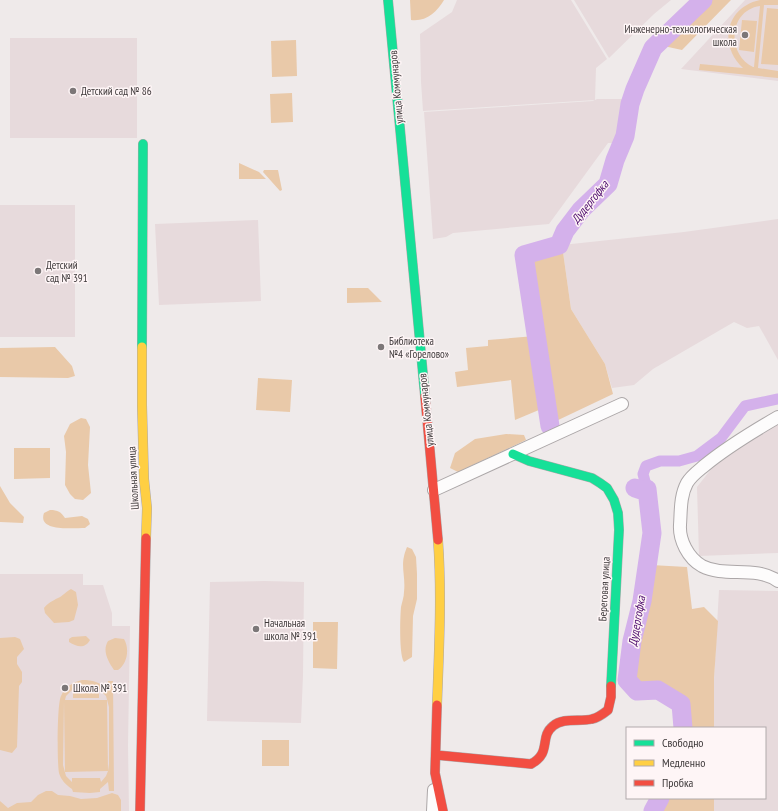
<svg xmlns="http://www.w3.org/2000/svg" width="778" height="811" viewBox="0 0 778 811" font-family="'PT Sans Narrow',sans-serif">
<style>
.built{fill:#e7dadc}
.green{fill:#e9c9a9;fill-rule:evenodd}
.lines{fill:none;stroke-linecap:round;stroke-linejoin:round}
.canal{stroke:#d4b1eb;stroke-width:11}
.river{stroke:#d4b1eb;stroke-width:19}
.street-casing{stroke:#aca7a8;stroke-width:14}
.fast-casing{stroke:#aca7a8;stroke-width:10}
.slow-casing{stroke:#aca7a8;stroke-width:10}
.jam-casing{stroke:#aca7a8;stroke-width:10}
.street{stroke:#fdfcfc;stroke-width:12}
.fast{stroke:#16e098;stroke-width:9}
.slow{stroke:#ffcf43;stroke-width:9}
.jam{stroke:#f24e42;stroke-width:9}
.poi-dot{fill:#7c7778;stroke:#fef5f6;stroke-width:1.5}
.labels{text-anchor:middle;stroke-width:3;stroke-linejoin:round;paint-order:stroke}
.poi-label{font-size:11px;fill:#3e393a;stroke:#fef5f6;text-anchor:start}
.street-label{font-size:11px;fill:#3e393a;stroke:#fef5f6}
.water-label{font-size:12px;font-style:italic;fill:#4b086c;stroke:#fef5f6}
</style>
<rect width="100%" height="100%" fill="#efeaea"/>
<!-- built -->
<path class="built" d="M457 0H571L607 59 596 68 595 100 423 111 421 82 420 34 452 12Z
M574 0H671L654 14 609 58Z
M745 0H778V81L681 69Z
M10 38H137V138H10Z
M597 99H623L615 143H608L549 224 453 233 446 237 433 239 424 112 593 101Z
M0 205H75V337H0Z
M778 219V360L759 326 747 328 734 322 653 369 634 385 612 388 605 364 571 309 562 245 684 232Z
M258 220 261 301 159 305 155 224Z
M778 425V553L699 556 697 487 720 458Z
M0 574H83V585H103L112 613V626H130L128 745 129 811H0Z
M265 581 304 582 303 675 301 723 207 721 210 582Z
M719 590 778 591V811H714V798H765V728H714V678Z"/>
<!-- green -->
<path class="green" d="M410 0H444C437 12 426 22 411 20Z
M706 0H731L682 50 659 45Z
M760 0H778V5H764L758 68 778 71V78L699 70 700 64 743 68C718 45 726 7 760 0ZM760 6 754 67H753C726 54 729 10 760 6Z
M767 8 778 9V65L761 64Z
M742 20 757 21 754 52 739 50Z
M296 40 297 76 272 77 271 41Z
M292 93 293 122 271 123 270 94Z
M239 163 259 172 266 179H239Z
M264 170H278L282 190 280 191 263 172Z
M562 245 571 309 605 364 613 394 554 422 528 256Z
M347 288H368L382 302 347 303Z
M535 336 546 407 515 420 511 380 457 387 455 372 468 370 466 348 488 346V340Z
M55 347 72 366 75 376 68 378 0 377V348Z
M258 378 292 380 290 412 256 410Z
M81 418 86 419 90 427 88 465 91 493 83 500 75 499 70 494 65 485 66 452 64 436 70 424Z
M506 434 524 435 526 440 458 472 450 468 455 453 475 439Z
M14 448H50V478L14 479Z
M0 486 10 503 24 517 23 523 0 522Z
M50 510C58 510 61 512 65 518L82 516 88 519 90 524 85 528C74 528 37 532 44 513Z
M407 547 412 549 416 557 417 574V599L413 616 412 657 404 662C399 655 400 618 401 607 402 602 404 597 404 592 406 574 399 566 407 547Z
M651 565 687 567 692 609 704 607 718 621 714 678V728H688L687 705 676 692 638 682C623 665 638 637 642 618 646 601 648 583 651 565Z
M71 589 76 592 78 605 74 620 69 622 54 623 45 613 44 608C48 603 52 601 58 598 63 596 65 592 71 589Z
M313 622H338L337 669 313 668Z
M86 636 90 640C85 649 77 647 69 642V639L72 637Z
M15 637 20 639 24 649 17 657V664L22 672V682L19 686 17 747 12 753 0 750V638Z
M115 638 124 639C130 649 127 664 118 670H114C108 661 102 651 108 641Z
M82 680C93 680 100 682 107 690L108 681H113L114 791H109L108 782 100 789V792L90 793 73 792 72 789C66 785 61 780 59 773 57 763 57 704 61 696 65 687 73 682 82 680ZM73 689V698H99V689L106 696 109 707V764L108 771 107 700H65L66 696ZM64 701 65 772 108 771 106 776 101 782 100 778H72V782L66 776 63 765Z
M262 740H289V766H262Z
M46 791H52L58 795 70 796 81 799 97 798 112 793 118 795 121 800V811H0V801L8 808 17 803 31 802 38 795Z
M669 798H714V811H662Z"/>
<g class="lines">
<!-- canal -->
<path class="canal" d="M647 489 643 474 646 466 660 461H679L697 456 721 438 745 406 778 399"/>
<!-- river -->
<path class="river" d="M550 426 524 255 559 245 565 231 581 210 608 184 615 160 625 136 630 104 635 89 653 48 703 0
M635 488 641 490 647 489 652 533 642 601 632 641 627 680 637 691 658 690 681 704 683 728
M653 811 660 798"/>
<defs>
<path id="street" d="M778 417C752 432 727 447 704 466 698 471 691 476 687 483 680 496 681 511 680 525 679 540 688 558 702 566 725 578 755 565 778 581
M434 490 622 404
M433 811 434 790"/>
<path id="fast" d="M388 0 425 396
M142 347 143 144
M513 454 529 461 592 478 600 483 607 488 614 500 618 513 619 530 611 686"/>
<path id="slow" d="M142 347V405L144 479 147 508 146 538
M437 705C439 650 442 595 438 540"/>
<path id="jam" d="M425 396 438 540
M437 705 435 773 443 811
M436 755 531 764C552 753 539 737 553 726 563 717 580 722 592 719 598 718 603 714 608 710L611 697V686
M140 811 146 538"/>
</defs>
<!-- street casing -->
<use href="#street" class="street-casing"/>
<!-- fast casing -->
<use href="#fast" class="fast-casing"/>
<!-- slow casing -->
<use href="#slow" class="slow-casing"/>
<!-- jam casing -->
<use href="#jam" class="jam-casing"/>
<!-- street -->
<use href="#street" class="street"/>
<!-- fast -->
<use href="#fast" class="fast"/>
<!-- slow -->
<use href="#slow" class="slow"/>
<!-- jam -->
<use href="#jam" class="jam"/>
</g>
<!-- markers -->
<g class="poi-dot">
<circle cx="745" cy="35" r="4"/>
<circle cx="73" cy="91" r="4"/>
<circle cx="38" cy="271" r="4"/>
<circle cx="381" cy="347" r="4"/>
<circle cx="256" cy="629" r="4"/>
<circle cx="65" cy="688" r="4"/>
</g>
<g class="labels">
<!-- poi labels -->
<g class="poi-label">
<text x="737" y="33" text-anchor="end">Инженерно-технологическая<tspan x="737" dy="13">школа</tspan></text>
<text x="81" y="95">Детский сад № 86</text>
<text x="46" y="269">Детский<tspan x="46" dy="13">сад № 391</tspan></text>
<text x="389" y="345">Библиотека<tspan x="389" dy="13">№4 «Горелово»</tspan></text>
<text x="264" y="627">Начальная<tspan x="264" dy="13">школа № 391</tspan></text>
<text x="73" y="692">Школа № 391</text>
</g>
<!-- street labels -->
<g class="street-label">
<text transform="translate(396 87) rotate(-95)" y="4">улица Коммунаров</text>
<text transform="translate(426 410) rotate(-96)" y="4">улица Коммунаров</text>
<text transform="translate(133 478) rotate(-93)" y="4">Школьная улица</text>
<text transform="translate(604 589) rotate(-87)" y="4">Береговая улица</text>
</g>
<!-- water labels -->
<g class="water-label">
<text transform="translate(590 202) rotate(-51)" y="4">Дудергофка</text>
<text transform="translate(637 621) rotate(-80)" y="4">Дудергофка</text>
</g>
</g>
<!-- legend -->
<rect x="626" y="727" width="140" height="72" fill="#fef5f6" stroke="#b1aaab"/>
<rect x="634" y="740" width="20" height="6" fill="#16e098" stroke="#b1aaab"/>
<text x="662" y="747" font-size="12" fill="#3e393a">Свободно</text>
<rect x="634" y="760" width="20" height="6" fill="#ffcf43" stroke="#b1aaab"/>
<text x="662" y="767" font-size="12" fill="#3e393a">Медленно</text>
<rect x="634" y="780" width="20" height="6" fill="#f24e42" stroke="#b1aaab"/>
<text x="662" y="787" font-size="12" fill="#3e393a">Пробка</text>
</svg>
